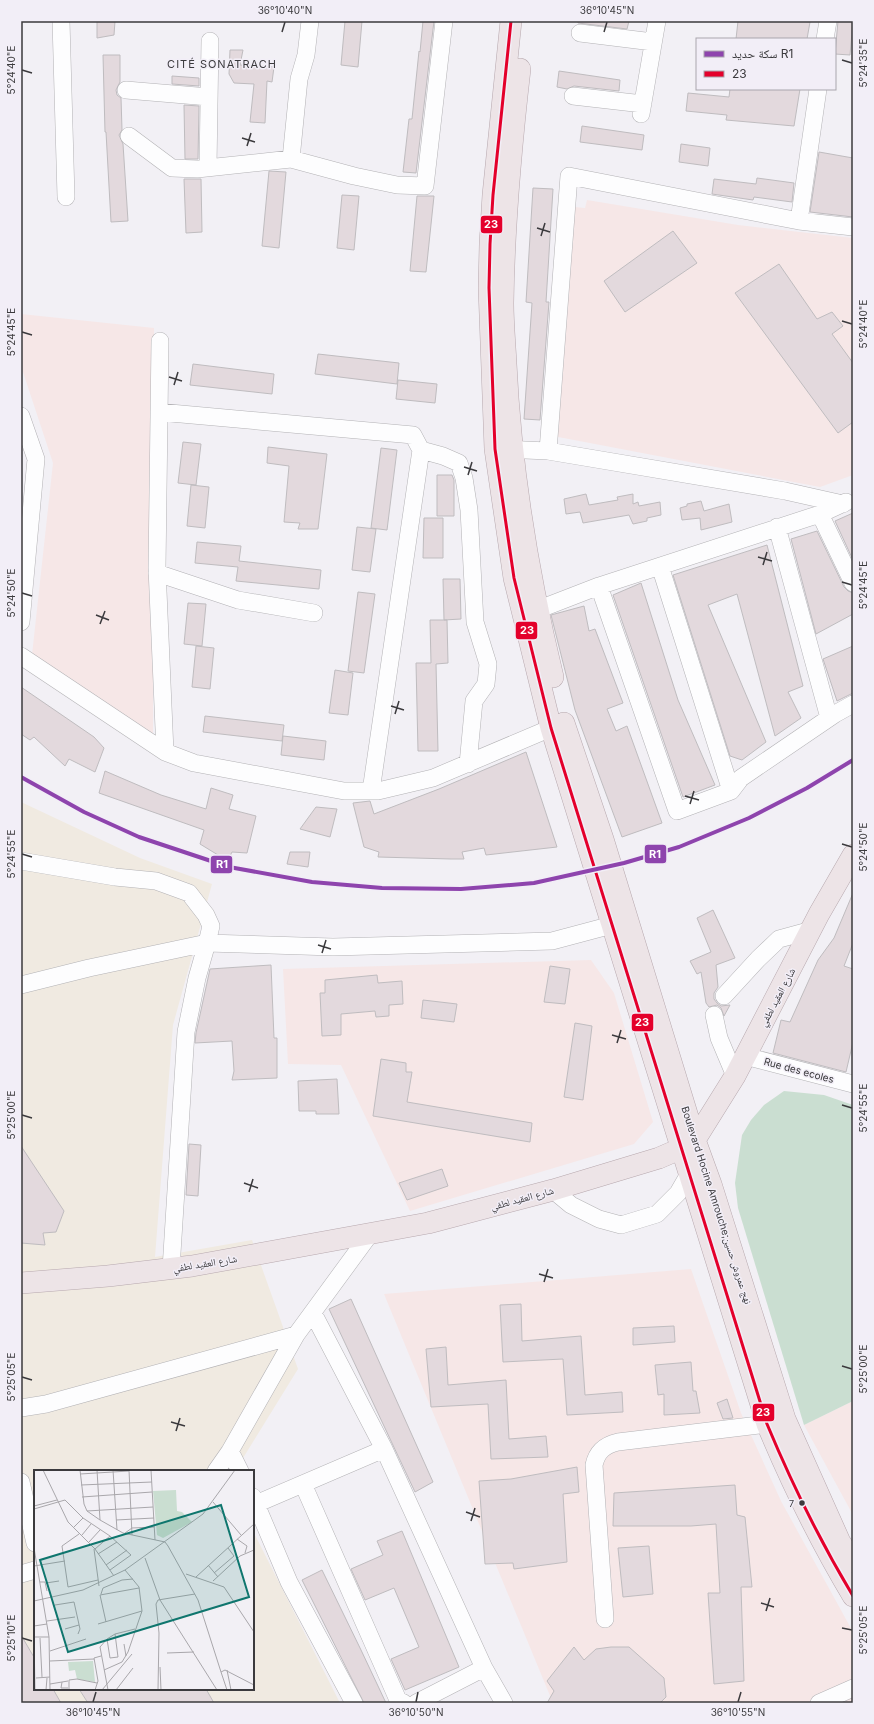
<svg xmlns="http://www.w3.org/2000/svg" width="874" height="1724" viewBox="0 0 874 1724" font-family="Inter,'Noto Naskh Arabic',sans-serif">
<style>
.industrial{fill:#f0eae1}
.education{fill:#f6e7e7}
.green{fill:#caded1}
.building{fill:#e3d9dd;stroke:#bfbcbf}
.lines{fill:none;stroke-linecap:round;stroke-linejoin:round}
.minor-casing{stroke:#b3b2b5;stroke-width:18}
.major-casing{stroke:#b7a8ae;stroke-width:22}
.minor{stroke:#fdfdfe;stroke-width:17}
.major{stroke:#ede4e7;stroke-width:21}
.rail-casing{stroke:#c7c6c7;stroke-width:4.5}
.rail{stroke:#f2eef7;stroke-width:3;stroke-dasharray:9;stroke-linecap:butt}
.bus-1-casing{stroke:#f2eef7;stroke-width:6}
.bus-1{stroke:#e4002b;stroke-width:3}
.rail-1-casing{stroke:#f2eef7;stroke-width:7}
.rail-1{stroke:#8e44ad;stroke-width:4}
.ticks{fill:none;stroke:#3b3a3d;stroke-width:1.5}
.bus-dot{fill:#3b3a3d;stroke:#f2eef7;stroke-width:1.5}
.labels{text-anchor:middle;stroke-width:3;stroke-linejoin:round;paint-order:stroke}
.bus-label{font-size:9px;fill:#3b3a3d;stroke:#f2eef7;text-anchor:end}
.street-label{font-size:10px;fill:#3b3a3d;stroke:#f2eef7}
.neighbourhood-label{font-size:11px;letter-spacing:1px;fill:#3b3a3d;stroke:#f2eef7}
.inset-road{fill:none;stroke:#a9a7ab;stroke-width:1}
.view{fill:#0f766e;fill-opacity:0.15;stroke:#0f766e;stroke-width:2}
.inset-edge{fill:none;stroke:#3b3a3d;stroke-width:2}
.line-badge{stroke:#f2eef7;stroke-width:1.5}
.badge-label{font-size:11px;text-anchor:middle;font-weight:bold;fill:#fff}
.neatline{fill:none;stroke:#3b3a3d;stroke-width:1.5}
.ticks-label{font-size:10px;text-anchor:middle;fill:#3b3a3d}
</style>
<rect width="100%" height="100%" fill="#f2f0f5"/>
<!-- industrial -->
<path class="industrial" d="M21 802 140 858 212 884 173 1025 155 1257 252 1240 298 1369 235 1471H35V1689H253V1531L340 1703H21Z"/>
<!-- education -->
<path class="education" d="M587 200 738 225 853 238V475L820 487 553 436 574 207 585 208Z
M21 314 154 328 153 735 32 655 53 463 21 366Z
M591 960 614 993 653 1122 634 1144 410 1211 341 1065 288 1064 283 969Z
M691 1269 741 1413 781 1501 853 1632V1703H553L384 1294Z
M853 1401V1515L804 1425Z"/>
<!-- green -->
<path class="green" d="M784 1091 824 1095 853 1105V1401L804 1425 738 1208 735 1183 742 1135 751 1120 764 1105Z"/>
<!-- building -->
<path class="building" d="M97 21H115L114 35 97 38Z
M345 21H362L358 67 341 65Z
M423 21H434L416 173 403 172 409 119H412L419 51 420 52Z
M578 21H629L627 29 578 23Z
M738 21H801L810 22 807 39H736Z
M838 21H853L850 55 835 54Z
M230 50H243L240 65 274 67 272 82 267 81 265 123 250 122 254 84 234 83 229 74Z
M103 55H120V82L116 90 117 95 121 98 122 130 119 135 123 144 128 221 111 222 106 132H105Z
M559 71 620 80 619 91 574 86 567 89 557 87Z
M172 76 199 78V86L172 84Z
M730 89H800L794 126 726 120 727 115 686 111 688 93 729 97Z
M184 105 199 106 198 159H185Z
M582 126 644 135 642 150 580 142Z
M681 144 710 148 708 166 679 162Z
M819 152 853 158V217L810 212Z
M269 171 286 172 279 248 262 246Z
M757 178 794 183 792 202 754 197 753 200 712 194 714 179 756 184Z
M184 179H201L202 232 186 233Z
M533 188 553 189 546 302H549L540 420 524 419 532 303 526 302Z
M342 195 359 196 354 250 337 248Z
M417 196H434L426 272 410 271Z
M673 231 697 263 625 312 604 281Z
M779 264 817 319 832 312 843 326 832 334 853 363V422L838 433 735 293Z
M318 354 399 363 397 384 315 374Z
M193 364 274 374 272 394 190 385Z
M398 380 437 384 435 403 396 399Z
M183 442 201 444 196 485 178 483Z
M268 447 327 454 318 529H298L300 523 284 522 289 466 267 463Z
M381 448 397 450 387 530 371 528Z
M437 475H452L454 480V516H437Z
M191 485 209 487 205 528 187 526Z
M586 494 589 505 618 500 617 497 633 494V504L638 502 639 506 660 502 661 515 647 518V521L633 524 629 515 583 523 580 512 566 514 564 499Z
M701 501 704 511 729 504 732 522 701 530 700 518 682 520 680 508 687 506V504Z
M853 513V560L835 521Z
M424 518H443V558H423Z
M357 527 376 529 370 572 352 570Z
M817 531 844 587 848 591 853 593V614L816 634 791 539Z
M197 542 241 546 239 561 321 570 319 589 236 581 238 567 195 563Z
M767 545 803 686 788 692 801 718 775 736 737 594 708 605 766 742 742 760 730 756 673 575Z
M443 579H460L461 619 444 620Z
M641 583 678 700 715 785 683 797 613 595Z
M358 592 375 594 364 673 348 671Z
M188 603 206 604 202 646 184 644Z
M584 606 589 631 595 629 623 703 607 709 616 731 627 726 662 823 622 837 575 710 551 615Z
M430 620H447L448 663 436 664 438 751H418L416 663H431Z
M196 646 214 648 210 689 192 687Z
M853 646V693L837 701 823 659Z
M335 670 353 673 348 715 329 713Z
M21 687 94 737 104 748 95 772 69 759 65 766 34 737 30 740 21 734Z
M205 716 284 725 282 741 203 732Z
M283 736 326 741 324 760 281 755Z
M526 752 557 847 486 855 484 848 462 852 464 859H451L378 857 379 852 364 847 353 803 370 801 374 814 439 789Z
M105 771 161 795 206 809 211 788 233 795 229 809 256 816 247 853 232 852 229 858 218 855 200 844 204 830 99 793Z
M316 807 337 809 330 837 300 829Z
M290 852H310L308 867 287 864Z
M853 893V943L844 966 853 969V1042L846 1072 773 1053 781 1020 790 1022 818 960 834 938Z
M713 910 735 958 716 965 718 987 714 993V999L717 1003 721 1006 730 1005 724 1016 721 1008 717 1005 709 1007 706 1003 701 972 697 974 690 961 711 952 697 918Z
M271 965 274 1038H277V1078L232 1080 234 1071 232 1041 195 1043 196 1033 210 969Z
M550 966 570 969 565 1004 544 1002Z
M377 975 378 983 402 981 403 1004 389 1005V1016L376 1017 375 1011 341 1014V1035L322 1036 320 993H325V980Z
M423 1000 457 1004 454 1022 421 1018Z
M575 1023 592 1026 583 1100 564 1097Z
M381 1059 406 1063V1072H412L407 1102 532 1123 530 1142 373 1116Z
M337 1079 339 1114H316V1111H299L298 1081Z
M189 1144 201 1145 198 1196 186 1195Z
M21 1146 64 1211 56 1232 43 1233 45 1245 21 1243Z
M442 1169 448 1186 407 1200 399 1183Z
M351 1299 433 1482 415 1492 329 1309Z
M521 1304 522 1341 581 1336 585 1395 622 1392 623 1412 567 1415 563 1359 503 1362 500 1305Z
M674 1326 675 1342 633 1345V1328Z
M446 1347 448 1385 506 1380 509 1439 546 1436 548 1457 491 1459 488 1404 431 1407 426 1349Z
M691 1362 693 1391H696L700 1413 664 1415V1394L658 1395 655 1365Z
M727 1399 733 1418 723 1419 717 1403Z
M577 1467 579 1492 563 1494 567 1562 514 1569 513 1563 485 1564 479 1481 511 1479Z
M735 1485 737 1515 745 1517 752 1587H741L744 1681 714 1684 708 1593H720L716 1524 691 1526H613L614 1493Z
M402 1531 459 1667 405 1690 391 1659 419 1647 394 1588 365 1600 351 1569 383 1555 377 1541Z
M649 1546 653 1594 623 1597 618 1548Z
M322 1570 361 1650 386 1703H364L302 1580Z
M21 1635 35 1659V1689H53L61 1703H21Z
M574 1647 584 1660 596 1649 611 1647H629L664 1678 666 1697 660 1703H547L554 1691 547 1681Z
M79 1689H206L214 1703H88Z"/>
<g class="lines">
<defs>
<path id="minor" d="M61 21 66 197
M580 33 653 42
M825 39 828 21
M126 90 209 97
M573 96 643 104
M641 114 657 21
M129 136 172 168 197 169 291 159 354 176 397 185 425 186 444 21
M291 159 299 79 306 55 310 21
M208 167 210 41
M799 221 818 89
M160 341 157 568 165 752
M159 412 413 435 421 450 371 791
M21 416 36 459 21 622
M501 449 548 451 785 491 843 504
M421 450 443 456 459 463 464 478 469 510 475 622 488 664 486 684 474 701 468 764
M548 451 569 176 799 221 853 227
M820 514 853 583
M777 527 829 718
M660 566 731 791
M157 573 238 600 314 613
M599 586 677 811 731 791 741 778 835 714 853 704
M537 610 599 586 820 514 846 502
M21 656 165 752 194 763 344 791H378L433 778 551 728 562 722
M21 861 115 877 156 881 189 893 206 915 211 926 207 943 197 978 186 1032 171 1269
M21 985 89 968 207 943 333 947 552 941 612 925
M724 996 758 959 779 939 812 930
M714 1015 719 1038 735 1076
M745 1056 853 1084
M553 1190 571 1205 599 1219 621 1225 657 1214 678 1193 689 1174 691 1165
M313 1313 384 1449 484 1668 504 1703
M21 1408 46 1404 296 1335
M230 1451 240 1471
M216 1471 230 1451 296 1335 370 1234
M21 1482 35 1543
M303 1484 398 1700 404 1703
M253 1497 289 1582 354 1703
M256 1504 384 1449
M21 1574 35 1570
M605 1619 594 1465C597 1451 605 1445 618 1442L767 1424 779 1421
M416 1703 484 1668
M819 1703 853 1688"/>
<path id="major" d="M511 21 493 195 490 244 489 288 495 449 514 578 551 728 767 1424C792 1484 820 1541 853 1596
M520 69C511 147 504 225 503 303 503 323 505 344 506 364 511 470 528 574 553 677
M564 723 603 839 695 1140 711 1184 785 1419 840 1542 853 1562
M21 1283 108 1276 192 1266 428 1223 553 1190 659 1158 682 1148 695 1140 735 1076 819 914 853 855"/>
</defs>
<!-- minor casing -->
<use href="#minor" class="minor-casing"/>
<!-- major casing -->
<use href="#major" class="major-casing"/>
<!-- minor -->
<use href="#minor" class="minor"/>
<!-- major -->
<use href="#major" class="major"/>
<defs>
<path id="rail" d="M21 777 84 812"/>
</defs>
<!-- rail casing -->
<use href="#rail" class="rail-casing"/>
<!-- rail -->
<use href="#rail" class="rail"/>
<defs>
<path id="bus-1" d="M511 21 493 195 490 244 489 288 495 449 514 578 551 728 767 1424C792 1484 820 1541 853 1596"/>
</defs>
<!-- bus-1 casing -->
<use href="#bus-1" class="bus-1-casing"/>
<!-- bus-1 -->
<use href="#bus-1" class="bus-1"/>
<defs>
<path id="rail-1" d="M21 777 84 812 139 837 229 867 312 882 382 888 461 889 534 883 624 863 679 847 749 818 807 788 853 760"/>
</defs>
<!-- rail-1 casing -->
<use href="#rail-1" class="rail-1-casing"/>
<!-- rail-1 -->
<use href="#rail-1" class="rail-1"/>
</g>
<!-- ticks -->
<path class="ticks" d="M282 32 285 22M604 32 607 22M842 60 852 63M22 70 32 73M242 138 255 142M247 146 251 133M537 228 550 232M541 236 545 223M842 321 852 324M22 332 32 335M169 377 182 381M174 385 178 372M464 467 477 471M468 475 472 462M758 557 772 561M763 565 767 552M842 582 852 585M22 593 32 596M96 615 109 620M100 624 105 611M391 706 404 710M395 714 399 701M685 796 699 800M690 804 694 791M842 844 852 847M22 854 32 857M318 945 331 949M322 953 326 940M612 1035 626 1039M617 1043 621 1030M842 1105 852 1108M22 1115 32 1118M244 1183 258 1188M249 1192 253 1179M539 1274 553 1278M544 1282 548 1269M842 1366 852 1369M22 1377 32 1380M171 1422 185 1426M176 1431 180 1418M466 1512 480 1517M471 1521 475 1508M761 1603 774 1607M766 1611 770 1598M842 1628 852 1630M22 1638 32 1641M93 1702 96 1692M416 1702 418 1692M738 1702 741 1692"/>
<!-- markers -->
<circle class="bus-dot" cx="802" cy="1503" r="3.5"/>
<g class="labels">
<!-- bus labels -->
<g class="bus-label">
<text x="794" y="1507">7</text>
</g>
<!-- street labels -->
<g class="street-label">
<text transform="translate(777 997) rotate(-62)" y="4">شارع العقيد لطفي</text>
<text transform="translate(799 1070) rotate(15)" y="4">Rue des ecoles</text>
<text transform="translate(522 1198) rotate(-15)" y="4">شارع العقيد لطفي</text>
<text transform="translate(717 1205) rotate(72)" y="4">Boulevard Hocine Amrouche;نهج عمروش حسين</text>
<text transform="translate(205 1263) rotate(-9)" y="4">شارع العقيد لطفي</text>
</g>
<!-- neighbourhood labels -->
<g class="neighbourhood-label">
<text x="222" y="68">CITÉ SONATRACH</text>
</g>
</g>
<!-- overview -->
<g transform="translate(34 1470)">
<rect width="220" height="220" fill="#f2f0f5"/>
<path d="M142 20 143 41 148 42 158 52 129 68 123 65 119 21ZM59 191 61 212 43 209 41 200 35 201 34 192Z" fill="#caded1"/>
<path class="inset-road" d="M9 0 34 52 61 79 80 106M46 0 50 34 53 41 66 50M63 0 66 50 89 63 131 72 134 76 164 130 187 202M79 0 83 60M95 0 98 65M117 0 121 70M46 4 95 1M47 15 118 12M48 27 118 22M179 32 207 65M0 36 23 30M0 39 31 30 49 48 76 66 97 85 76 100M53 41 119 37M82 50 120 48M39 58 49 48M91 63 98 58 120 57M45 64 28 76 34 117 64 110M48 65 57 54M203 69 213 76 211 83M55 72 66 60M0 78 15 167 16 220M60 79 65 116M61 79 76 66M64 84 83 72M111 88 126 130 183 220M72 95 93 80M174 95 184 107M0 96 31 91M180 103 200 86 194 78M152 104 190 117 220 162M162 107 220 54M179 111 206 86 220 80M6 112H11L13 121M12 113 25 111M67 124 69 118 88 110 99 109M0 131 49 120 91 100 169 44 201 0M21 135 40 132 46 159 44 164M13 151 41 147M72 152 66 125 105 118M64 154 108 141M0 156 13 154M31 159 45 155M81 164 84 187 76 188 73 169 81 164 101 159M0 167 1 220M0 167H15M6 168 8 207M73 169 66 177 74 220M90 174 92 186M16 181 52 169M133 183 160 182M16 191 60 189M126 197 127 220M70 200 88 192 94 182 108 141 105 117 91 100M193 200 197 220M2 208 16 207M28 212 27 218H34M16 214 34 211M12 220 13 208M35 220V210L43 209 63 213M61 220 64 211 60 188 67 186M68 220 98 184M82 220 99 198M124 220 125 163 122 134 124 130 161 124M193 220 187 202 191 200 220 215"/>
<path class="view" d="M187 35 215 127 34 182 6 90Z"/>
<rect width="220" height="220" class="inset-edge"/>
</g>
<g class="line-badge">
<rect x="480" y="215" width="23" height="19" rx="4" fill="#e4002b"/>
<rect x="515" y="621" width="23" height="19" rx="4" fill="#e4002b"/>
<rect x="644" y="844" width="23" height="20" rx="4" fill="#8e44ad"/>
<rect x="210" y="855" width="23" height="19" rx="4" fill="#8e44ad"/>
<rect x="631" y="1013" width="23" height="19" rx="4" fill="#e4002b"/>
<rect x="752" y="1403" width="23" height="19" rx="4" fill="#e4002b"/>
</g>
<g class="badge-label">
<text x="491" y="228">23</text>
<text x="527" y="634">23</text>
<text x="655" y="858">R1</text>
<text x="222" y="868">R1</text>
<text x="642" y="1026">23</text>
<text x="763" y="1416">23</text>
</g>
<!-- border -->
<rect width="874" height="1724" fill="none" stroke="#f2eef7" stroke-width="44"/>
<!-- legend -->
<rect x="696" y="38" width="140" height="52" fill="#f2eef7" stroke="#a9a6ad"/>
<rect x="704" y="51" width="20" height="6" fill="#8e44ad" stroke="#a9a6ad"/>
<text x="732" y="58" font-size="12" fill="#3b3a3d">سكة حديد R1</text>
<rect x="704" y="71" width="20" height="6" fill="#e4002b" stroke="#a9a6ad"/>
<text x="732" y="78" font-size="12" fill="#3b3a3d">23</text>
<rect x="22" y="22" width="830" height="1680" class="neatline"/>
<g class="ticks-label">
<text x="285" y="14">36°10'40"N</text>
<text x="607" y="14">36°10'45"N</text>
<text transform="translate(863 63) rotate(-90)" y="4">5°24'35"E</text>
<text transform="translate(11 70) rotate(-90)" y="4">5°24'40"E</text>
<text transform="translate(863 324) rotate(-90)" y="4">5°24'40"E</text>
<text transform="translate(11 332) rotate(-90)" y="4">5°24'45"E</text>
<text transform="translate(863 585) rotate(-90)" y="4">5°24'45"E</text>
<text transform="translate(11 593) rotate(-90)" y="4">5°24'50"E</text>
<text transform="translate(863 847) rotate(-90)" y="4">5°24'50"E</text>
<text transform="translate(11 854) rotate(-90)" y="4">5°24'55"E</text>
<text transform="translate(863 1108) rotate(-90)" y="4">5°24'55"E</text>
<text transform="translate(11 1115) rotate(-90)" y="4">5°25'00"E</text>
<text transform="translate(863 1369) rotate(-90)" y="4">5°25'00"E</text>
<text transform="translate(11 1377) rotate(-90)" y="4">5°25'05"E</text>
<text transform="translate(863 1630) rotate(-90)" y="4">5°25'05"E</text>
<text transform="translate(11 1638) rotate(-90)" y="4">5°25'10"E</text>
<text x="93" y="1716">36°10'45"N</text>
<text x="416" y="1716">36°10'50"N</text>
<text x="738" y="1716">36°10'55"N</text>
</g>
</svg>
